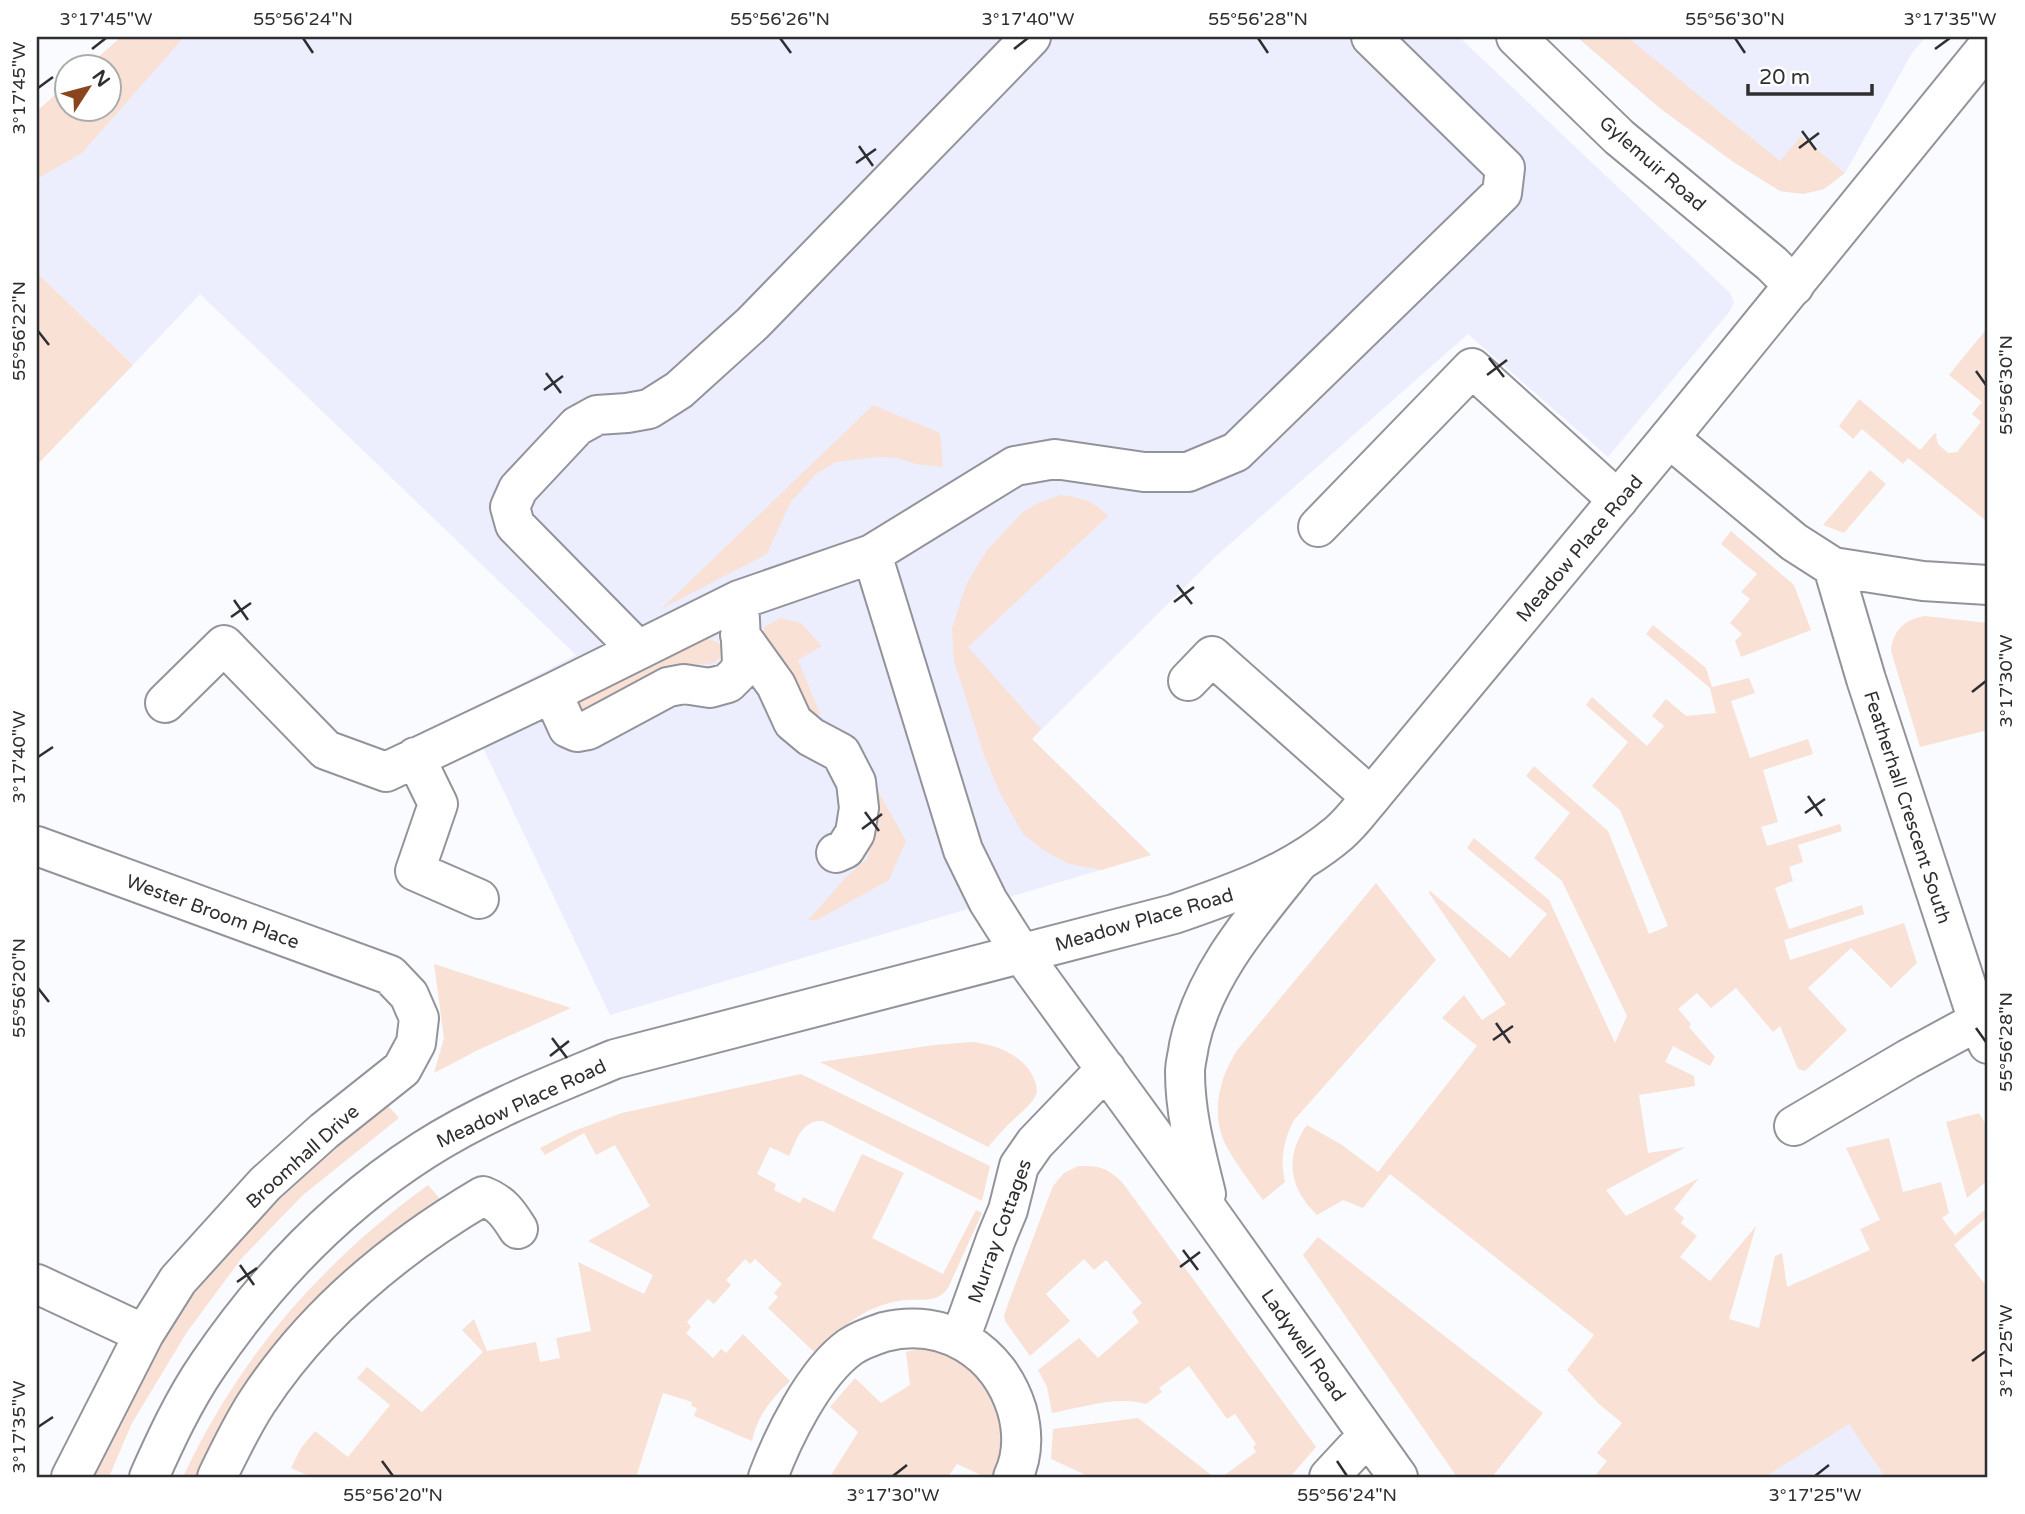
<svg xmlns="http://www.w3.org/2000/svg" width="2025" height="1514" viewBox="0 0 2025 1514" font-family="'Varela Round',sans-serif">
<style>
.built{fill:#eceefe}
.green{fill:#f9e1d5}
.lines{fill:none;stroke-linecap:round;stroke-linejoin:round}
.minor-casing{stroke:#93939b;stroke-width:42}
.major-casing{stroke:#93939b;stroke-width:42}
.minor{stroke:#fff;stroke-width:38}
.major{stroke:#fff;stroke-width:38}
.ticks{fill:none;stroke:#2f2f32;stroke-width:2.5}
.labels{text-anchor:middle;stroke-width:5;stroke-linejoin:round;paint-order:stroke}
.street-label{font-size:19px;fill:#2f2f32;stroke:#fff}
.neatline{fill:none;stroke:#2f2f32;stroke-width:2.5}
.ticks-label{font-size:18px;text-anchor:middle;fill:#2f2f32}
</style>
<rect width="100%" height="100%" fill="#fafbfe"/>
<!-- built -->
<path class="built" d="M123 37H1459L1730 293 1734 302 1730 311 1608 457 1468 334 1214 558 1032 739 1151 855 610 1015 466 712 576 655 200 294 133 365 37 273V124L66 108H108V66Z
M1577 37H1926L1912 53 1845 173 1824 189 1803 194 1780 191 1735 163 1661 109Z
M1849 1423 1885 1477H1765Z"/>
<!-- green -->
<path class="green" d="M121 37H184L82 153 37 179V111L66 85V108H108V66H88Z
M1577 37H1627L1780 161 1801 136 1845 173 1824 189 1803 194 1780 191 1735 163 1661 109Z
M37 273 133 365 37 465Z
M1988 327V521L1985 520 1908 458 1903 464 1862 429 1853 439 1839 426 1859 399 1920 450 1935 433 1937 435 1936 436 1938 444 1948 453 1957 452 1981 422 1972 414 1982 402 1949 375Z
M873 405 940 433 943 467 916 464 897 458 878 457 836 462 816 474 790 503 767 554 661 609Z
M1870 470 1886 484 1844 533 1823 525Z
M1060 495C1080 497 1094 501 1108 516L968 647 1041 729 1032 739 1151 855 1102 870 1069 864 1043 850 1023 834 1000 793 984 755 954 661 952 629 961 600 968 581 987 550 1023 512 1038 503Z
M1731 531 1794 585 1811 630 1741 657 1735 641 1742 634 1730 623 1750 599 1741 592 1757 574 1721 544Z
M1925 616 1988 623V730L1920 747 1891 651C1893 630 1905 619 1925 616Z
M780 618 801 623 822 646 798 660 820 714 808 722 763 643 764 627Z
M1653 625 1706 668 1712 687 1749 678 1755 693 1731 701 1750 758 1808 739 1813 754 1763 770 1778 822 1761 827 1767 846 1840 824 1842 831 1798 845 1803 862 1789 867 1793 881 1775 888 1789 929 1862 905 1864 914 1784 940 1790 960 1904 923 1917 963 1891 988 1851 948 1808 988 1847 1030 1805 1071 1798 1069 1780 1026 1773 1032 1736 988 1711 1008 1697 993 1678 1009 1691 1024 1689 1027 1715 1057 1710 1066 1673 1046 1665 1062 1694 1076 1695 1086 1639 1095 1648 1153 1686 1147 1606 1190 1626 1216 1699 1178 1674 1209 1684 1218 1681 1223 1697 1236 1680 1257 1710 1281 1756 1226 1729 1319 1759 1328 1775 1256 1782 1253 1787 1287 1870 1250 1860 1229 1880 1220 1846 1148 1889 1138 1903 1192 1941 1182 1949 1213 1942 1218 1955 1235 1988 1207V1216L1954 1245 1988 1288V1477H1885L1849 1424 1765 1477H1594L1607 1461 1597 1453 1622 1423 1599 1404 1567 1370 1594 1335 1390 1174 1363 1208 1343 1200 1317 1215C1289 1188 1284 1157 1307 1125L1342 1145 1378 1172 1477 1046 1442 1018 1464 995 1482 1020 1506 1004 1429 893 1430 891 1510 958 1547 914 1467 848 1474 838 1549 900 1615 1043 1627 1016 1562 881 1534 858 1570 813 1526 776 1534 766 1608 831 1649 934 1668 926 1620 810 1592 786 1628 742 1586 705 1592 697 1647 746 1664 726 1652 716 1666 699 1686 716 1716 713 1710 688 1646 634Z
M708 638 720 644 723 654 714 663 684 666 583 719 575 704 676 649Z
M878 791 906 841 889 880 817 920H808L847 876 867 859 875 829Z
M1376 883 1436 960 1294 1120C1283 1141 1280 1159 1285 1182L1263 1200C1251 1183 1238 1167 1228 1149 1209 1117 1219 1077 1238 1049Z
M434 964 571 1008 476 1051 434 1073 444 1038Z
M972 1042C997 1045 1024 1055 1034 1079 1036 1084 1038 1090 1036 1095 1032 1105 1014 1118 1006 1127 1000 1133 994 1140 988 1147L820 1062 934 1045Z
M801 1074 990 1166 982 1201 823 1121C801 1120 797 1140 789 1156L770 1147 757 1174 776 1184 774 1190 800 1203 803 1197 834 1212 862 1154 904 1173 872 1238 943 1274 976 1210 982 1213 949 1286C938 1306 917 1297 898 1301 864 1307 839 1329 814 1352L768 1308 778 1297 774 1293 782 1284 755 1259 750 1264 745 1259 726 1280 731 1285 714 1304 708 1299 687 1322 691 1327 686 1333 713 1358 721 1349 726 1353 743 1334 790 1381C772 1398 757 1416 752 1441L694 1416 697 1408 691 1406 692 1402 663 1393 636 1477H311L291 1468 301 1448 315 1431 348 1457 390 1405 357 1378 367 1367 422 1412 483 1352 462 1330 474 1319 487 1351 536 1342 540 1362 560 1358 556 1338 591 1331 578 1262 644 1294 653 1275 588 1241 650 1206 615 1145 596 1155 584 1133 545 1155 540 1148 571 1132 622 1113Z
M383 1100 399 1118 303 1195 241 1259 187 1332 132 1423 109 1477H89L145 1366 221 1255 288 1185Z
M1979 1113 1988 1128V1180L1967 1198 1946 1122Z
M1078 1166C1100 1166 1106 1167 1122 1182L1316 1447 1290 1477H1222L1256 1452 1253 1447 1256 1444 1235 1414 1227 1419 1189 1366 1159 1388 1162 1392 1146 1404C1119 1395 1079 1408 1052 1413L1047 1387 1038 1370 1079 1338 1098 1358 1139 1322 1132 1312 1142 1303 1106 1260 1094 1270 1084 1259 1046 1294 1070 1321 1030 1356 1005 1321 1004 1316 1009 1301 1053 1186 1064 1173Z
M428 1185 440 1199 365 1256 200 1477H183C239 1357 321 1263 428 1185Z
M1318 1237 1543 1413 1492 1477H1457L1303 1255Z
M929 1346 952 1350 991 1388 1003 1426 1002 1449 998 1464 990 1477H985L957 1464 948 1477H830L858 1432 830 1407 855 1378 881 1403 910 1385 906 1352Z
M1138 1418 1214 1477H1090L1051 1459 1053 1429Z"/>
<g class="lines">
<defs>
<path id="minor" d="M1516 37 1619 137 1772 264 1794 286
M1669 438 1794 542 1833 567 1923 581 1988 585
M1318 527 1472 368 1618 500
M872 554 963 850 988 901 1021 953 1210 1213 1398 1477
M1833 567 1866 679 1978 1021 1988 1044
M740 635 776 685 793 722 811 737 841 753 856 782 859 808 855 833 845 849 836 853
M637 649 515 525 510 507 518 489 577 426 597 415 627 413 649 409 679 390 753 323 1031 37
M1188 681 1212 656 1371 797
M552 693 568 728 577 732 588 730 668 687 684 684 710 688 728 683 739 672 742 662 739 600
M165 703 224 645 326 750 386 772 552 693 739 600 872 554 1015 466 1055 459 1144 472H1188L1236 452 1502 193 1505 168 1371 37
M415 757 438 804 415 871 479 899
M37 846 390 975 409 995 419 1018 416 1043 402 1069 324 1131 265 1184 178 1280 144 1334 71 1477
M1794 1126 1908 1059 1978 1021
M1206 1194C1196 1153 1185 1114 1185 1072 1185 1063 1188 1054 1189 1045 1204 974 1255 917 1299 862
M37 1284 144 1334
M960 1339 996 1239 1008 1210 1019 1166 1035 1143 1106 1069
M217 1477C229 1452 242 1425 257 1402 314 1315 395 1248 483 1196 501 1203 508 1213 518 1229
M768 1477C783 1437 814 1373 850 1347 860 1340 872 1336 884 1332 945 1317 999 1351 1017 1410 1023 1432 1023 1456 1013 1477
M1329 1477 1368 1435"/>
<path id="major" d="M149 1477C166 1439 184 1400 208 1365 265 1281 338 1205 424 1150 483 1112 550 1086 615 1059L1174 914C1232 894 1291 874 1339 833 1351 823 1361 809 1371 797L1669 438 1988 46"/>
</defs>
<!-- minor casing -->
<use href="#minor" class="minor-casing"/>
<!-- major casing -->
<use href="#major" class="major-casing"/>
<!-- minor -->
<use href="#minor" class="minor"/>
<!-- major -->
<use href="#major" class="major"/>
</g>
<!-- ticks -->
<path class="ticks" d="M303 38 313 53M780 38 791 53M1258 38 1268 53M1735 38 1745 53M92 49 106 38M1014 49 1028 38M1935 49 1950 38M38 88 53 77M1802 131 1816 150M859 146 873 166M1799 148 1819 133M856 163 876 149M38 331 49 345M1489 358 1504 377M1976 371 1986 385M546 373 561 393M1487 375 1507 360M544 390 563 376M1177 585 1192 604M234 600 248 620M1174 602 1194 587M231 617 251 603M1972 692 1986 681M38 757 53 747M1808 796 1822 816M865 812 879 831M1805 813 1825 799M862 829 882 814M38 988 49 1002M1496 1023 1510 1043M1976 1028 1986 1042M552 1038 567 1058M1493 1040 1513 1026M550 1056 569 1041M1183 1250 1198 1270M240 1265 254 1285M1180 1267 1200 1252M237 1282 257 1268M1972 1361 1986 1351M38 1427 53 1417M382 1461 393 1476M1337 1461 1347 1476M893 1476 907 1465M1815 1476 1829 1465"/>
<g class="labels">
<!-- street labels -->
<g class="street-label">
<text transform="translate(1653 163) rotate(41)" y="7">Gylemuir Road</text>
<text transform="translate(1579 548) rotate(-50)" y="7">Meadow Place Road</text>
<text transform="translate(1908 807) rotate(72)" y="7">Featherhall Crescent South</text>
<text transform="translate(213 911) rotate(20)" y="7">Wester Broom Place</text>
<text transform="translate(1144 919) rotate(-16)" y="7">Meadow Place Road</text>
<text transform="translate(521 1103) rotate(-25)" y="7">Meadow Place Road</text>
<text transform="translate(302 1156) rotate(-42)" y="7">Broomhall Drive</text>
<text transform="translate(999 1231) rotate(-70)" y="7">Murray Cottages</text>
<text transform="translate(1304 1345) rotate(55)" y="7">Ladywell Road</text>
</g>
</g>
<!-- border -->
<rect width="2025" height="1514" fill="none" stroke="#ffffff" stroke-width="77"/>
<!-- north arrow -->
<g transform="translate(88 88) rotate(54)"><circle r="33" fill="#ffffff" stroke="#acacad" stroke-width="2"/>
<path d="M0-5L12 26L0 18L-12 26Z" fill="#8a441e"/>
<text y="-10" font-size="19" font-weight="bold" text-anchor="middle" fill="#2f2f32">N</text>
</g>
<!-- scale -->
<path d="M1748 84v10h124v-10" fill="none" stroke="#2f2f32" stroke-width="3.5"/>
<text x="1759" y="84" font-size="21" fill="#2f2f32" stroke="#ffffff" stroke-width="5" paint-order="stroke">20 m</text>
<rect x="38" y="38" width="1948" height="1438" class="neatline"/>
<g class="ticks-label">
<text x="106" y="25">3°17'45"W</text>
<text x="303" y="25">55°56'24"N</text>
<text x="780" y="25">55°56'26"N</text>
<text x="1028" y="25">3°17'40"W</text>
<text x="1258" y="25">55°56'28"N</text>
<text x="1735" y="25">55°56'30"N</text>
<text x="1950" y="25">3°17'35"W</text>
<text transform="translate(19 88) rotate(-90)" y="6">3°17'45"W</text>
<text transform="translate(19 331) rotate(-90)" y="6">55°56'22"N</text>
<text transform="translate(2006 385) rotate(-90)" y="6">55°56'30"N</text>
<text transform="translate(2006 681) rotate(-90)" y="6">3°17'30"W</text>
<text transform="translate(19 757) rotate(-90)" y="6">3°17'40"W</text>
<text transform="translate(19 988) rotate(-90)" y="6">55°56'20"N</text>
<text transform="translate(2006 1042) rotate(-90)" y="6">55°56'28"N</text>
<text transform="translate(2006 1351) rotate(-90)" y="6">3°17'25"W</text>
<text transform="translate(19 1427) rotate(-90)" y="6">3°17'35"W</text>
<text x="393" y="1501">55°56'20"N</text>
<text x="893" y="1501">3°17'30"W</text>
<text x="1347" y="1501">55°56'24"N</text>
<text x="1815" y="1501">3°17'25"W</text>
</g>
</svg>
